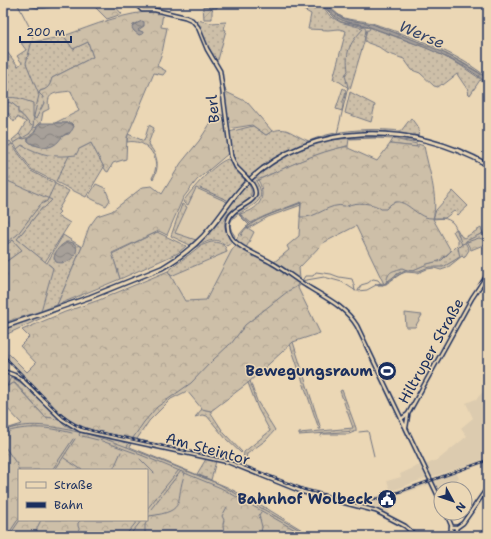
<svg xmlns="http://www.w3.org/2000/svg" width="491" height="539" viewBox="0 0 491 539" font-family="'Shantell Sans',sans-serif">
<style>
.built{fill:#dccbaf}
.grass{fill:url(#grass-dots);stroke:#747783}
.forest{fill:url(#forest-crowns);stroke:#747783;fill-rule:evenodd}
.park{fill:#cdbfa8;stroke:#747783}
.garden{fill:url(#garden-furrows);stroke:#747783}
.water{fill:url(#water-waves);stroke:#6f7381}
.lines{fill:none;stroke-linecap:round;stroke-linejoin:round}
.stream{stroke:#6f7381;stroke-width:1}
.tertiary-casing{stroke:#1b2f5e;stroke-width:5.5}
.secondary-casing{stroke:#1b2f5e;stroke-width:6}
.tertiary{stroke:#ebd7b5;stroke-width:2.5}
.secondary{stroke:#ebd7b5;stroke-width:3}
.rail-casing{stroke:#1b2f5e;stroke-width:2.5}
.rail{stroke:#ebd7b5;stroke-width:1;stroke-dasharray:3;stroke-linecap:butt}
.tertiary-bridge-casing{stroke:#1b2f5e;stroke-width:5.5;stroke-linecap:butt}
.tertiary-bridge{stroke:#ebd7b5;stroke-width:2.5}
.labels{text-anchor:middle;stroke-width:3;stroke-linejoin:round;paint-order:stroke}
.street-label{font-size:15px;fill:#1b2f5e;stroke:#ebd7b5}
.poi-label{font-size:15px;font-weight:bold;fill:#1b2f5e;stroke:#ebd7b5;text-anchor:end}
.water-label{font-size:16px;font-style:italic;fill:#37466a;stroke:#ebd7b5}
</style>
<defs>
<pattern id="grass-dots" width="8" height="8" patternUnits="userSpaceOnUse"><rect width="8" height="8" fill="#cdbfa8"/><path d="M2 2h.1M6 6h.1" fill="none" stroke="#afa493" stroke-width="1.8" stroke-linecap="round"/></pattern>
<pattern id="forest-crowns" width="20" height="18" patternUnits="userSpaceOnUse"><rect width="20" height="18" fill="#cdbfa8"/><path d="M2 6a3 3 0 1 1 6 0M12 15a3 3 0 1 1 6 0" fill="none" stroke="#afa493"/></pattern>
<pattern id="garden-furrows" width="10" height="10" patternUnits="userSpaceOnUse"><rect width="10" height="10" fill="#cdbfa8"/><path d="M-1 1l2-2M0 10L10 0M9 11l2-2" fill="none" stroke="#afa493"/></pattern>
<pattern id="water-waves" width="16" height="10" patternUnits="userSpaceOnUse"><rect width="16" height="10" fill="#a7a099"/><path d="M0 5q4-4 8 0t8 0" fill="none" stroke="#878380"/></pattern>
</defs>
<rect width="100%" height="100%" fill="#ebd7b5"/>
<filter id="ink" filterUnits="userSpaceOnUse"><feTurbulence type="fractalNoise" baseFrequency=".025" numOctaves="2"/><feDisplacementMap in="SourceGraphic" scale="8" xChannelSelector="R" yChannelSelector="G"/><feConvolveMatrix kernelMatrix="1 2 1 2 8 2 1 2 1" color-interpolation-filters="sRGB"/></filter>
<g filter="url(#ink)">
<!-- built -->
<path class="built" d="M196 188 227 202 202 234 196 240 175 233Z
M232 250 206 300 185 301 171 276Z
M3 354 61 414 77 425 89 429 112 434 228 459 302 488 313 491 350 499 366 498 381 495 458 471 488 459V461L456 473 459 477 450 489H441V497L434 483 402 494H395L397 500 388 504 389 513 386 514 377 509 370 507V501H351L307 491 228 460 100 433 82 428 66 420 54 410 3 356Z
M488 387V458L457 469 431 477 425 465 439 459 467 436 461 428 473 418 466 403 476 399Z
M420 465 426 478 391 491 387 481 401 477 400 474Z"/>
<!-- grass -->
<path class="grass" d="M25 3H58C49 10 34 10 25 3Z
M289 3H323L329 11 347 22 366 26 430 49 460 65 488 84V86L480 80 470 95 467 92 469 89 465 86 457 74 443 85 442 84 438 87 434 86 420 73 412 70 404 59 387 53 379 47 368 43 365 41V37L367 30H369L370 28 341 22 334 17 322 5 330 16 340 22 366 29 364 42 350 89 340 82 333 79 346 31 339 29 328 30 308 29 311 14 302 9 291 7Z
M326 3C331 7 335 13 342 17 351 21 362 20 372 23 412 37 455 51 488 78V80C482 74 475 70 468 66 440 49 408 38 377 26 355 19 342 25 326 3Z
M197 20 212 23 226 22 224 29 226 30 218 60 214 59 211 55 196 23Z
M64 36 73 49 88 42 93 57 52 78C50 86 48 89 40 91L39 93 43 97 44 103 36 119 33 117 32 111 7 97 3 100V56L7 52 18 66 22 63 17 56 26 50 21 43 45 40Z
M343 88 346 90 345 96 343 101V105L342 111 336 109Z
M350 92 375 105 371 122 345 113Z
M9 102 13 104 18 108V113C26 116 28 126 37 128 35 134 29 138 23 139L19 134 26 122 17 117 14 122 5 109 3 110V106Z
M411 118 419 129 418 137C359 123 295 138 249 179 232 162 232 155 229 132L253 126 266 135C286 122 291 135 309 141 337 129 371 128 401 131Z
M149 125 154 128 148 144C158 155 160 167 153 179L152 178C163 160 148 138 127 142L128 134 144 141Z
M368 135H392L417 140V142L394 139 417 144 416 147 390 144 393 139 374 138 349 139 348 146C318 152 290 166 262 178L256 181C279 214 212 207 235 236L234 239C227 229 227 216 239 209 243 207 247 206 251 204 259 197 256 187 251 181 290 149 319 140 368 135Z
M10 141 31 171 69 191 58 210 60 212 57 215 70 223 45 262 17 239 42 208 3 179V146Z
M91 143 104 167 86 197 32 170 17 149 21 145 36 153 79 149Z
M228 159 237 171 245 180 227 202 196 188 188 205 183 202C190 191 216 162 228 159Z
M248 183C266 210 204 201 232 242L227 246C214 235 207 242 194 248 215 228 228 203 248 183Z
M453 191 468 206 458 215 454 211 445 218 433 219 436 210Z
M301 202V205L268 217 249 228 246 227 249 225 239 215 240 214 242 216 260 218Z
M182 204 187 207 175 233 196 240 190 245 171 236Z
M481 228 483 233 465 242 469 250 464 258 462 256 447 268 441 270 434 268 427 269 418 273 406 272 398 275 383 285H376L375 284 384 283 397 274 405 270H413L427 264 442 260 458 244V240L453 231 457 229 461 236 464 238Z
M157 232 186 246 178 253 120 279 112 254Z
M63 235 82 247 57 305 3 325V323L12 319 53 268 47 263Z
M13 240 22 250 3 264V247Z
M211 242C219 242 226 244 227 252L171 276 168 271 200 246Z
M60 309 59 310 3 336V330Z
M293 342 321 429H319L290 344Z
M11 377 28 387 58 418 55 420 53 418 45 417 15 383 7 386Z
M250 381 257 401 275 430 266 440 247 454 245 462 243 461 244 452 270 431 258 409 248 383Z
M342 390 356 428V431L299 435V433L353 428 340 391Z
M202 409 211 411V413L224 433 242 452 241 453 226 439 207 416 202 415 195 417Z
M206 459 216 461 211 480 197 474Z"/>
<!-- forest -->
<path class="forest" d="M91 3H112L122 14 107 19Z
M158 11 163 12 161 27 167 28 162 53 157 66 166 71 163 75 154 73 127 137 126 159 113 163 108 172 106 171 91 143 79 149 76 155C54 158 41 155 22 145L17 149 12 140 19 134 23 139 27 138 28 141 33 145 48 147 64 135 69 134 74 126 71 123H55L79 111 71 91C57 93 45 91 49 109L43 112 41 123 39 124 37 128C27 126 27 116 18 112V108L13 104 9 102 3 106V100C12 94 23 100 33 103V117L36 119 44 103 43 97 39 93 40 91C48 89 50 86 52 78L93 57 88 42 73 49 64 36C94 25 125 12 158 11Z
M222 75 226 92 247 102 272 131 266 135 252 125 228 129Z
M217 113 224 116 229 153 197 180 183 198 167 235 159 231 112 253 120 279 57 305 82 247 89 227 97 216 112 211 143 187 152 186 162 194 181 163 199 141Z
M390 144 418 147V144L424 146C428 168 439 197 433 219L451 251 439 261 427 264 413 270H405L397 274 384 284 356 226 323 243 299 268 300 279 303 280 302 282 273 263 289 250 287 246 299 236 301 202 265 216 251 223 240 214C245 212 249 212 253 209 264 202 264 190 258 180 287 167 316 152 348 146V148L377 161Z
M3 179 52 200 44 208H42L17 239 53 268 41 311 3 323V264L22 250 13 240 3 247Z
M246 227 254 232 246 248 236 241 238 236Z
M483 233 485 240 488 239V243L471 250 466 241Z
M237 244 272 265 300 284 298 288 320 333 293 342 248 383 211 411 202 409 187 391 171 399 149 421 137 439C111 434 83 432 61 414L3 354V348L27 372 36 363 20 346 29 337 22 330 65 312 99 300 168 271 185 301 206 300 232 250Z
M14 383 45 417 53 418 55 420 58 418 65 425 80 432 131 443 130 447 227 487 261 505 312 536H3V430L22 424 3 404V388ZM19 470H147V520H19Z"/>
<!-- park -->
<path class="park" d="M96 184 105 188 110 200 106 206 88 197Z
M405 313 422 315 415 327H406Z"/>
<!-- garden -->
<path class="garden" d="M209 3H217V8H213L212 11V19H204L203 6 209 7Z"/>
<!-- water -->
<path class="water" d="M323 3H326L330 9 342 18 348 20 372 24 427 45 450 56 484 76 488 80V84C460 59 419 45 384 32 378 30 371 27 364 25 343 21 337 22 323 3Z
M142 21 144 22V26L138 30 143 32V34L139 35 134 31 132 28 133 25Z
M41 123H71L74 126C71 134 69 132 63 136 60 139 58 143 54 145 47 150 34 146 28 141 28 135 36 134 37 126Z
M67 242C86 241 74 268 56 262L54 258C55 251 60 245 67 242Z"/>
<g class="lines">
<!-- stream -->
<path class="stream" d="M17 3 29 26 33 38
M337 134 348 87 345 75 348 71C345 50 350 43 364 28
M338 139 382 137
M14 143 29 134 33 129 34 116 39 95 26 63 32 41
M3 149 12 144
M56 181 69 156
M200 188 227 200
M347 206C355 201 375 203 381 209H386C400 191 411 212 425 217 435 220 443 215 452 222 457 227 459 238 462 245
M240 215 251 225
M241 236C245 220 286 209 301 203L300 217C318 219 328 202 345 206
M487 240H488
M467 242 479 238 486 240
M3 245 17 235 40 205 47 201 55 184
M301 281 324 277 342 282 356 291
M302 281 305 276H313L316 272 331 274 339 277 352 279 354 285 355 291
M386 284C388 269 393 272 402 268L407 270
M288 291 296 287 299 283
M358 291 367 290 376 285 386 284 405 271H419L429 267H443L460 257 458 248 462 244 465 243
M358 291 361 285 368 283 373 279 378 280 382 285
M231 344 245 325 287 292
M212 361 230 344
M3 431C28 421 52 426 78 432
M80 432 108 440 127 447 129 443
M359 432 368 431 374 456
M3 433C26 425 49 427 72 433
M80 433 79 435 80 436
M82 436 102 441 141 455 221 488 304 535
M321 436 322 434H349L354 432
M133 438 144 422 157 407 191 383 211 362
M3 444 18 466
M127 447 219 484 305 533
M64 458 82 470
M140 459 154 473
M18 468 19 471
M52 470 73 439
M55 470 75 439
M113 470 121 452
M147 509 179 470
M147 514 181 471
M81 520 78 523V526L82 536
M307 534 311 536
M7 536 19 518
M9 536 20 520
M37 536V528L41 520
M125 536 138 520
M129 536 142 520
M145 536V525L149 516C189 511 174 501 185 473
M224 536 223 524 224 520 222 516 227 507
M260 536 262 527 259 515 261 512"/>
<defs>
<path id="tertiary" d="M135 3 142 10H155L185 17 192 20 198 27 207 49 220 71 231 156 236 167 246 177
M252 184C266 205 231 203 228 222 227 227 228 232 231 237 238 248 260 256 272 263 283 269 294 278 305 285 324 297 345 306 357 326L441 502
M3 371 14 375 21 379 62 419 80 430 228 462 303 492 376 511 405 526 416 536
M401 419 408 414 472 298 488 274
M406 427 408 414
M446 513 452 527
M456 528 463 523 488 487
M446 536 451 531V527H456V532L453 533 451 531"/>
<path id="secondary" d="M3 327 90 297 162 268C181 257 198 244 212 226 224 212 233 196 246 183 312 119 412 122 488 165"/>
</defs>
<!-- tertiary casing -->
<use href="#tertiary" class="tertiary-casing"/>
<!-- secondary casing -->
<use href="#secondary" class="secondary-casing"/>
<!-- tertiary -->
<use href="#tertiary" class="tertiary"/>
<!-- secondary -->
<use href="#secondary" class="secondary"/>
<defs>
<path id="rail" d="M3 355 59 413C69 422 80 428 93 431L229 460 303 489 342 499 353 500H370L385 497 488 460"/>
</defs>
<!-- rail casing -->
<use href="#rail" class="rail-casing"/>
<!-- rail -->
<use href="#rail" class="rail"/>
<defs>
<path id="tertiary-bridge" d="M246 177 252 184"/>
</defs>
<!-- tertiary-bridge casing -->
<use href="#tertiary-bridge" class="tertiary-bridge-casing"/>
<!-- tertiary-bridge -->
<use href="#tertiary-bridge" class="tertiary-bridge"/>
</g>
</g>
<!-- icons -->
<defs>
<symbol id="stadium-disc" viewBox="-11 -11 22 22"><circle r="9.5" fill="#1b2f5e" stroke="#ebd7b5"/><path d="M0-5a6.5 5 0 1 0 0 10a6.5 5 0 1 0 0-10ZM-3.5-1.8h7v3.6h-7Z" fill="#fff"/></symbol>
<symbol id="civic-disc" viewBox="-11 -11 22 22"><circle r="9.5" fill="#1b2f5e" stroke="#ebd7b5"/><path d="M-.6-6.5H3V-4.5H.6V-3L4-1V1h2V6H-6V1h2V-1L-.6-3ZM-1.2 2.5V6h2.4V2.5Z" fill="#fff"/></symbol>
</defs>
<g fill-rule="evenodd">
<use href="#stadium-disc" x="376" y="360" width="22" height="22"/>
<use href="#civic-disc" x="376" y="488" width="22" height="22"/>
</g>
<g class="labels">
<!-- street labels -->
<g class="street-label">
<text transform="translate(213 109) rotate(-96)" y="5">Berl</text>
<text transform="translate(431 351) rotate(-61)" y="5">Hiltruper Straße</text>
<text transform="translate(208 449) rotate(15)" y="5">Am Steintor</text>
</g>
<!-- poi labels -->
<g class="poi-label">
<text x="373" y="376">Bewegungsraum</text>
<text x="373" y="504">Bahnhof Wolbeck</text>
</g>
<!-- water labels -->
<g class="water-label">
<text transform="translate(422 34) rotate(23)" y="6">Werse</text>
</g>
</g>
<!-- margin -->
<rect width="491" height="539" fill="none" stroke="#ebd7b5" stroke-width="16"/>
<rect x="8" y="8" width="475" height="523" fill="none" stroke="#1b2f5e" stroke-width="1.5" filter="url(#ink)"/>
<!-- legend -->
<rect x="18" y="469" width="130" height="52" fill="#ebd7b5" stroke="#989492"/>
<rect x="26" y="482" width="20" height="6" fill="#ebd7b5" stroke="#989492"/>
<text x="54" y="489" font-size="12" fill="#1b2f5e">Straße</text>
<rect x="26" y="502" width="20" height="6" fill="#1b2f5e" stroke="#989492"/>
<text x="54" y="509" font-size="12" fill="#1b2f5e">Bahn</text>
<!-- north arrow -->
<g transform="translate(453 501) rotate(130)"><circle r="19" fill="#ebd7b5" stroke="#989492"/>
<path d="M0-3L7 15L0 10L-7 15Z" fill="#1b2f5e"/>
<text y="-6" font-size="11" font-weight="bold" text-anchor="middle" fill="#1b2f5e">N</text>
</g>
<!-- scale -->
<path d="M20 36v6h51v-6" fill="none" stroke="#1b2f5e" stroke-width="2"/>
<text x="26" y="36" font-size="12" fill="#1b2f5e" stroke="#ebd7b5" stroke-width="3" paint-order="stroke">200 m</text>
</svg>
